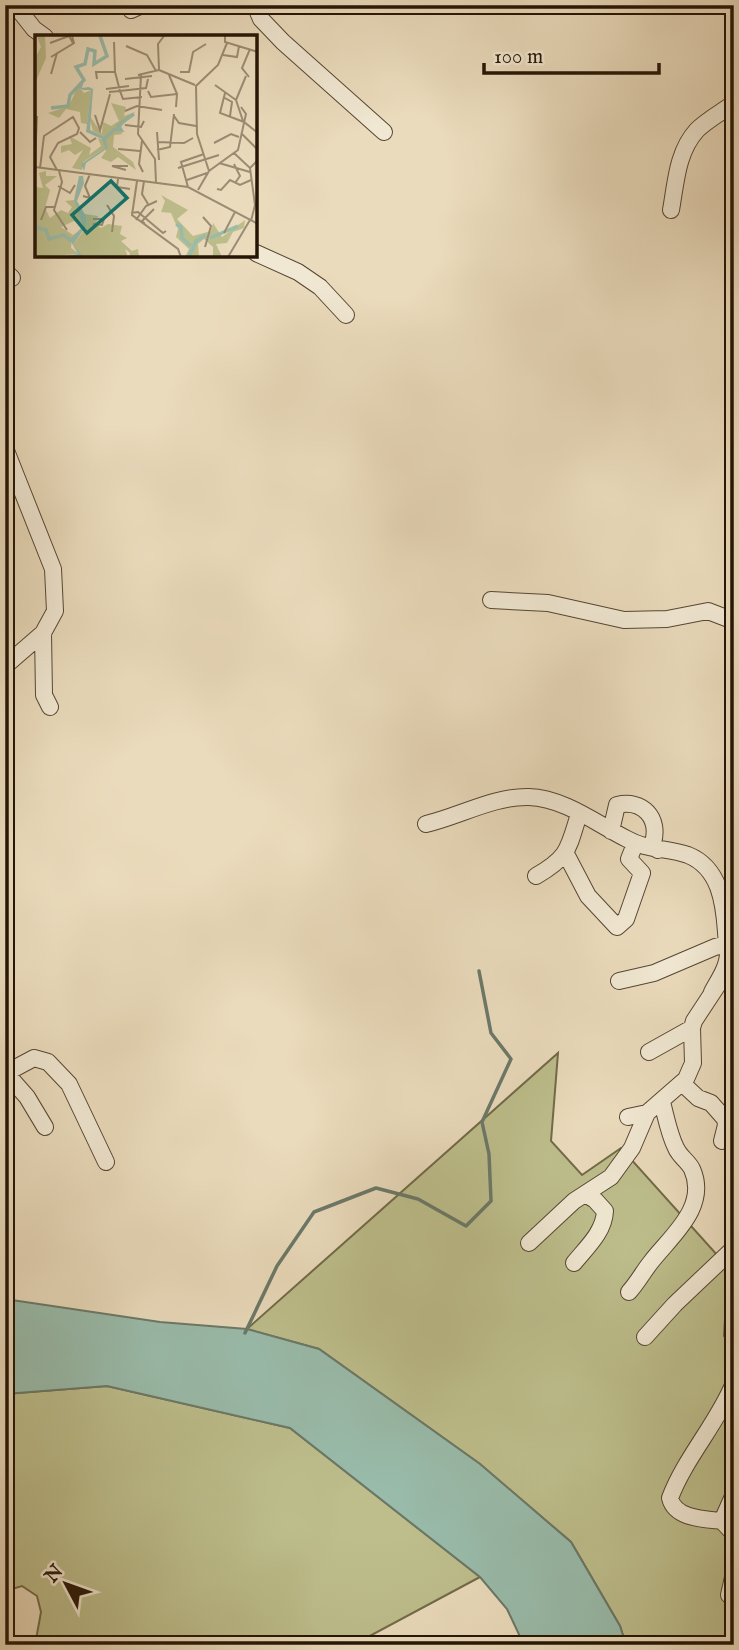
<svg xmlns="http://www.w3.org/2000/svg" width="739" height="1650" viewBox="0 0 739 1650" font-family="'IM FELL English',serif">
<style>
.green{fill:#bdbe8c;stroke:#716a48;stroke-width:2}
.water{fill:#99bcab;stroke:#6b7969;stroke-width:2}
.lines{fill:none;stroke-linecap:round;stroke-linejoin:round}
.stream{stroke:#6b7969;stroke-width:3.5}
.minor-casing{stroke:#564633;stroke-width:18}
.minor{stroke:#f1e8d3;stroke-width:16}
.inset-river{fill:none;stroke:#99bcab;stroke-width:3.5}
.inset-road{fill:none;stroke:#9b8c73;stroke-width:2}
.view{fill:#0f766e;fill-opacity:0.15;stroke:#0f766e;stroke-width:3.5}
.inset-edge{fill:none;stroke:#251505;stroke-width:3.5}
</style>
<rect width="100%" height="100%" fill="#eadbbc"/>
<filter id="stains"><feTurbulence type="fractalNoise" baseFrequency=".00286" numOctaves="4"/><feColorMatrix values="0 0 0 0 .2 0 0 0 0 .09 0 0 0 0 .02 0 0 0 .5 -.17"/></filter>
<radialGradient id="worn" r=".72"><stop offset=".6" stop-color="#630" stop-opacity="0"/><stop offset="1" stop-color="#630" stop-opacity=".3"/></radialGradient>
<!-- green -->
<path class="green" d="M558 1053 551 1141 582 1175 621 1148 728 1267 724 1336 734 1342V1645H626L620 1626 571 1542 480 1464 319 1349 247 1329Z
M107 1386 290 1428 480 1577 353 1645H35L41 1612 37 1596 22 1586 5 1591V1394Z"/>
<!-- water -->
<path class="water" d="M5 1299 160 1322 247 1329 319 1349 480 1464 571 1542 620 1626 626 1645H524L507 1609 480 1577 290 1428 107 1386 5 1394Z"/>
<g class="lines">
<!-- stream -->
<path class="stream" d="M245 1333 277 1266 314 1212 376 1188 418 1199 466 1226 491 1201 489 1154 482 1122 511 1059 491 1033 479 971"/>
<defs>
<path id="minor" d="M15 5 34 29 45 37
M255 5 261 19 283 42 384 132
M131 10 142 5
M671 210C676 182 677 152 697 130 707 120 722 112 734 103
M256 253 298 272 320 287 346 315
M5 271 12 278
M5 448 53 569 55 611 43 633 5 666
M491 600 548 603 624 620 667 619 708 611 734 621
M43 633 44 695 50 707
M426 824C460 816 494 796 529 797 564 798 597 824 627 839 646 850 668 848 688 855 720 868 724 903 726 932 726 939 729 947 728 953 728 967 718 981 712 992
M611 831 617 805C643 799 660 818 653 843L658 850
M566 854 588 896 617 927 626 919 642 873 629 859 635 844
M536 876C569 857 568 849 579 814
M619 981 654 973 715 947 727 944
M649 1052 692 1028
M5 1072 27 1097 45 1127
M6 1073 34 1058 48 1062 69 1084 106 1162
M682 1083 698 1098 711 1103 725 1119 726 1125 722 1141
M628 1117 647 1113
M529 1243 574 1201 611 1177 632 1148 647 1113 686 1079 693 1063 692 1028 694 1021 717 986
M574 1263C587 1247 604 1232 605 1211L595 1200 585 1194
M629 1292C638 1282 643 1272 651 1262 671 1236 709 1207 692 1169 688 1161 680 1157 676 1148 669 1134 666 1117 662 1102
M645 1337 675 1304 734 1248
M734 1383C717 1424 685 1458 670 1498 675 1519 704 1519 722 1521L734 1494
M722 1521 734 1534
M729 1595 734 1573"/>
</defs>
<!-- minor casing -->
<use href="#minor" class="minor-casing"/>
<!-- minor -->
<use href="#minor" class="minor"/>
</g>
<!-- overview -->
<g transform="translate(35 35)">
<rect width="222" height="222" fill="#eadbbc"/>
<path d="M2 1H10L11 23 0 48V23L6 12ZM43 51 49 58 56 55 52 89 46 88 45 77 31 74 24 83 13 78 34 71ZM76 68 91 72 89 81 100 77 86 92 87 99 79 100 78 112 98 127 101 135 83 122 76 127 66 123 71 116 70 102 58 96 54 80 67 99 68 87 76 91 84 86ZM34 101 56 113 54 120 66 111 63 103 69 105 70 113 48 127 47 135 37 133 48 115 40 120 34 115 26 118V111L37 109ZM11 136V141H22L10 150 15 155 10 173 15 183 26 175 33 178 37 172 30 166 39 165 48 182 49 190 39 186 26 192 38 200 48 193 37 204 36 213 44 219 0 222V152L8 153 4 138ZM126 160 153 175 142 184 158 201 176 196 178 188 187 202 210 185 209 193 198 197 192 208 181 209 187 222H178V212L169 204 163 209 164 222H150L154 214 141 202 143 194 136 178 126 177 130 166ZM50 179 63 181 61 189 66 193 73 189 87 191 85 199 92 203 86 206 97 216 103 214 104 222H94L95 218 90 214 93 222H47L38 210 50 194Z" fill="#bdbe8c"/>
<path d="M49 45 47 53 54 52 58 54 55 95 70 102 73 113 51 128 49 136 46 129 70 113 67 104 51 97 56 55H48L42 52ZM44 141H48L49 148 42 166 51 181V191L38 210 48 221 27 222 43 219 35 205 48 191 39 165Z" fill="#99bcab"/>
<path class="inset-river" d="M16 73 33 71 35 60 49 45 41 32 50 29 53 14 60 16 59 29 72 21 65 1M69 104 80 94 86 95 83 90 99 79M141 189 146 192 147 203 156 211M0 192 11 195 14 204 29 200 37 206M175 203 203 191M154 222 161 206 171 200"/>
<path class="inset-road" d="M190 1V7L223 17M79 7 80 37M15 8 34 1 38 8M91 11 112 20 121 36M188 20 202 22 204 11M16 22 39 8 37 1M124 35 160 50M145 37H154L158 17 171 9M16 39 22 18M103 40 124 35 123 9 129 1M106 40 103 99 120 124 121 148M134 40 142 59 141 72M214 42 207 33 215 14M62 44 61 37H80L85 56 111 53 113 44M90 44 117 41M180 50 201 65 208 86M71 54 94 51M113 56 116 62 142 59M74 57 85 56 88 64 107 62M190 58 185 78 209 87 223 98M188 62 197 67 195 81M201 65 211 41M90 76 102 71 127 75M60 80 65 95 75 59M139 81 144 88 161 91M90 90 106 92 109 86M45 97 55 107 61 103M122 97 124 125M206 98 222 114M107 106 104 129 108 137M122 107 149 108 158 103M179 108 196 99 204 102M83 114 105 116M122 115 135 112 139 79M199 118 215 133M0 127 2 81M184 128 215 137M199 129 205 141 200 148M0 132 153 152 223 189M5 133 9 101 38 82 44 93 42 99 23 108 15 122 22 135M143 133 184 120M91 135 77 131H93M24 136 27 147 19 175 32 195M174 136 162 99 161 51 183 30 192 8M83 144 82 152 95 154M152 145 172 138M102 146 97 180 143 214 146 222M109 146 107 159 113 169M23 151 35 158 40 150M153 152 146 127 169 119M182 154 186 155 195 145 205 150 216 145M163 155 174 136 203 115 211 79 206 72M48 161 55 163 50 151 55 139M72 170 79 181 77 197M96 178 103 177 128 198 131 196M168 182 176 191 170 212M58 184H69L67 190 58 189M6 185 11 172H19M101 185 111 171 122 166M216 186 220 170 215 133 223 125M110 189 107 186 119 174M189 198 200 177M193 222 215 185"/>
<path class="view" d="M76 146 92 163 52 198 37 180Z"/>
<rect width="222" height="222" class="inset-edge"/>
</g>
<!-- margin -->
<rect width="739" height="1650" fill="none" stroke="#eadbbc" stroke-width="28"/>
<rect x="7" y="7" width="725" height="1636" fill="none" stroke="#251505" stroke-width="3.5"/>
<rect x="14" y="14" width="711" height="1622" fill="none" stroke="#251505" stroke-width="2"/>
<!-- north arrow -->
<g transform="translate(66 1584) rotate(311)" stroke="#f1e8d3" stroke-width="5" paint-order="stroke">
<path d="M0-5L12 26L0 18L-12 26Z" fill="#251505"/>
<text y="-10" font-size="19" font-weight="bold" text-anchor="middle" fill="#251505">N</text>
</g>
<!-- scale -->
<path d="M484 63v10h175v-10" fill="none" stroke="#251505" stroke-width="3.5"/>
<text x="494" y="63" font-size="21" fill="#251505" stroke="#f1e8d3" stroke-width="5" paint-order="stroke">100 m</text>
<rect width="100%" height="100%" filter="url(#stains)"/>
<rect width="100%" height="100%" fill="url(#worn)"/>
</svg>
